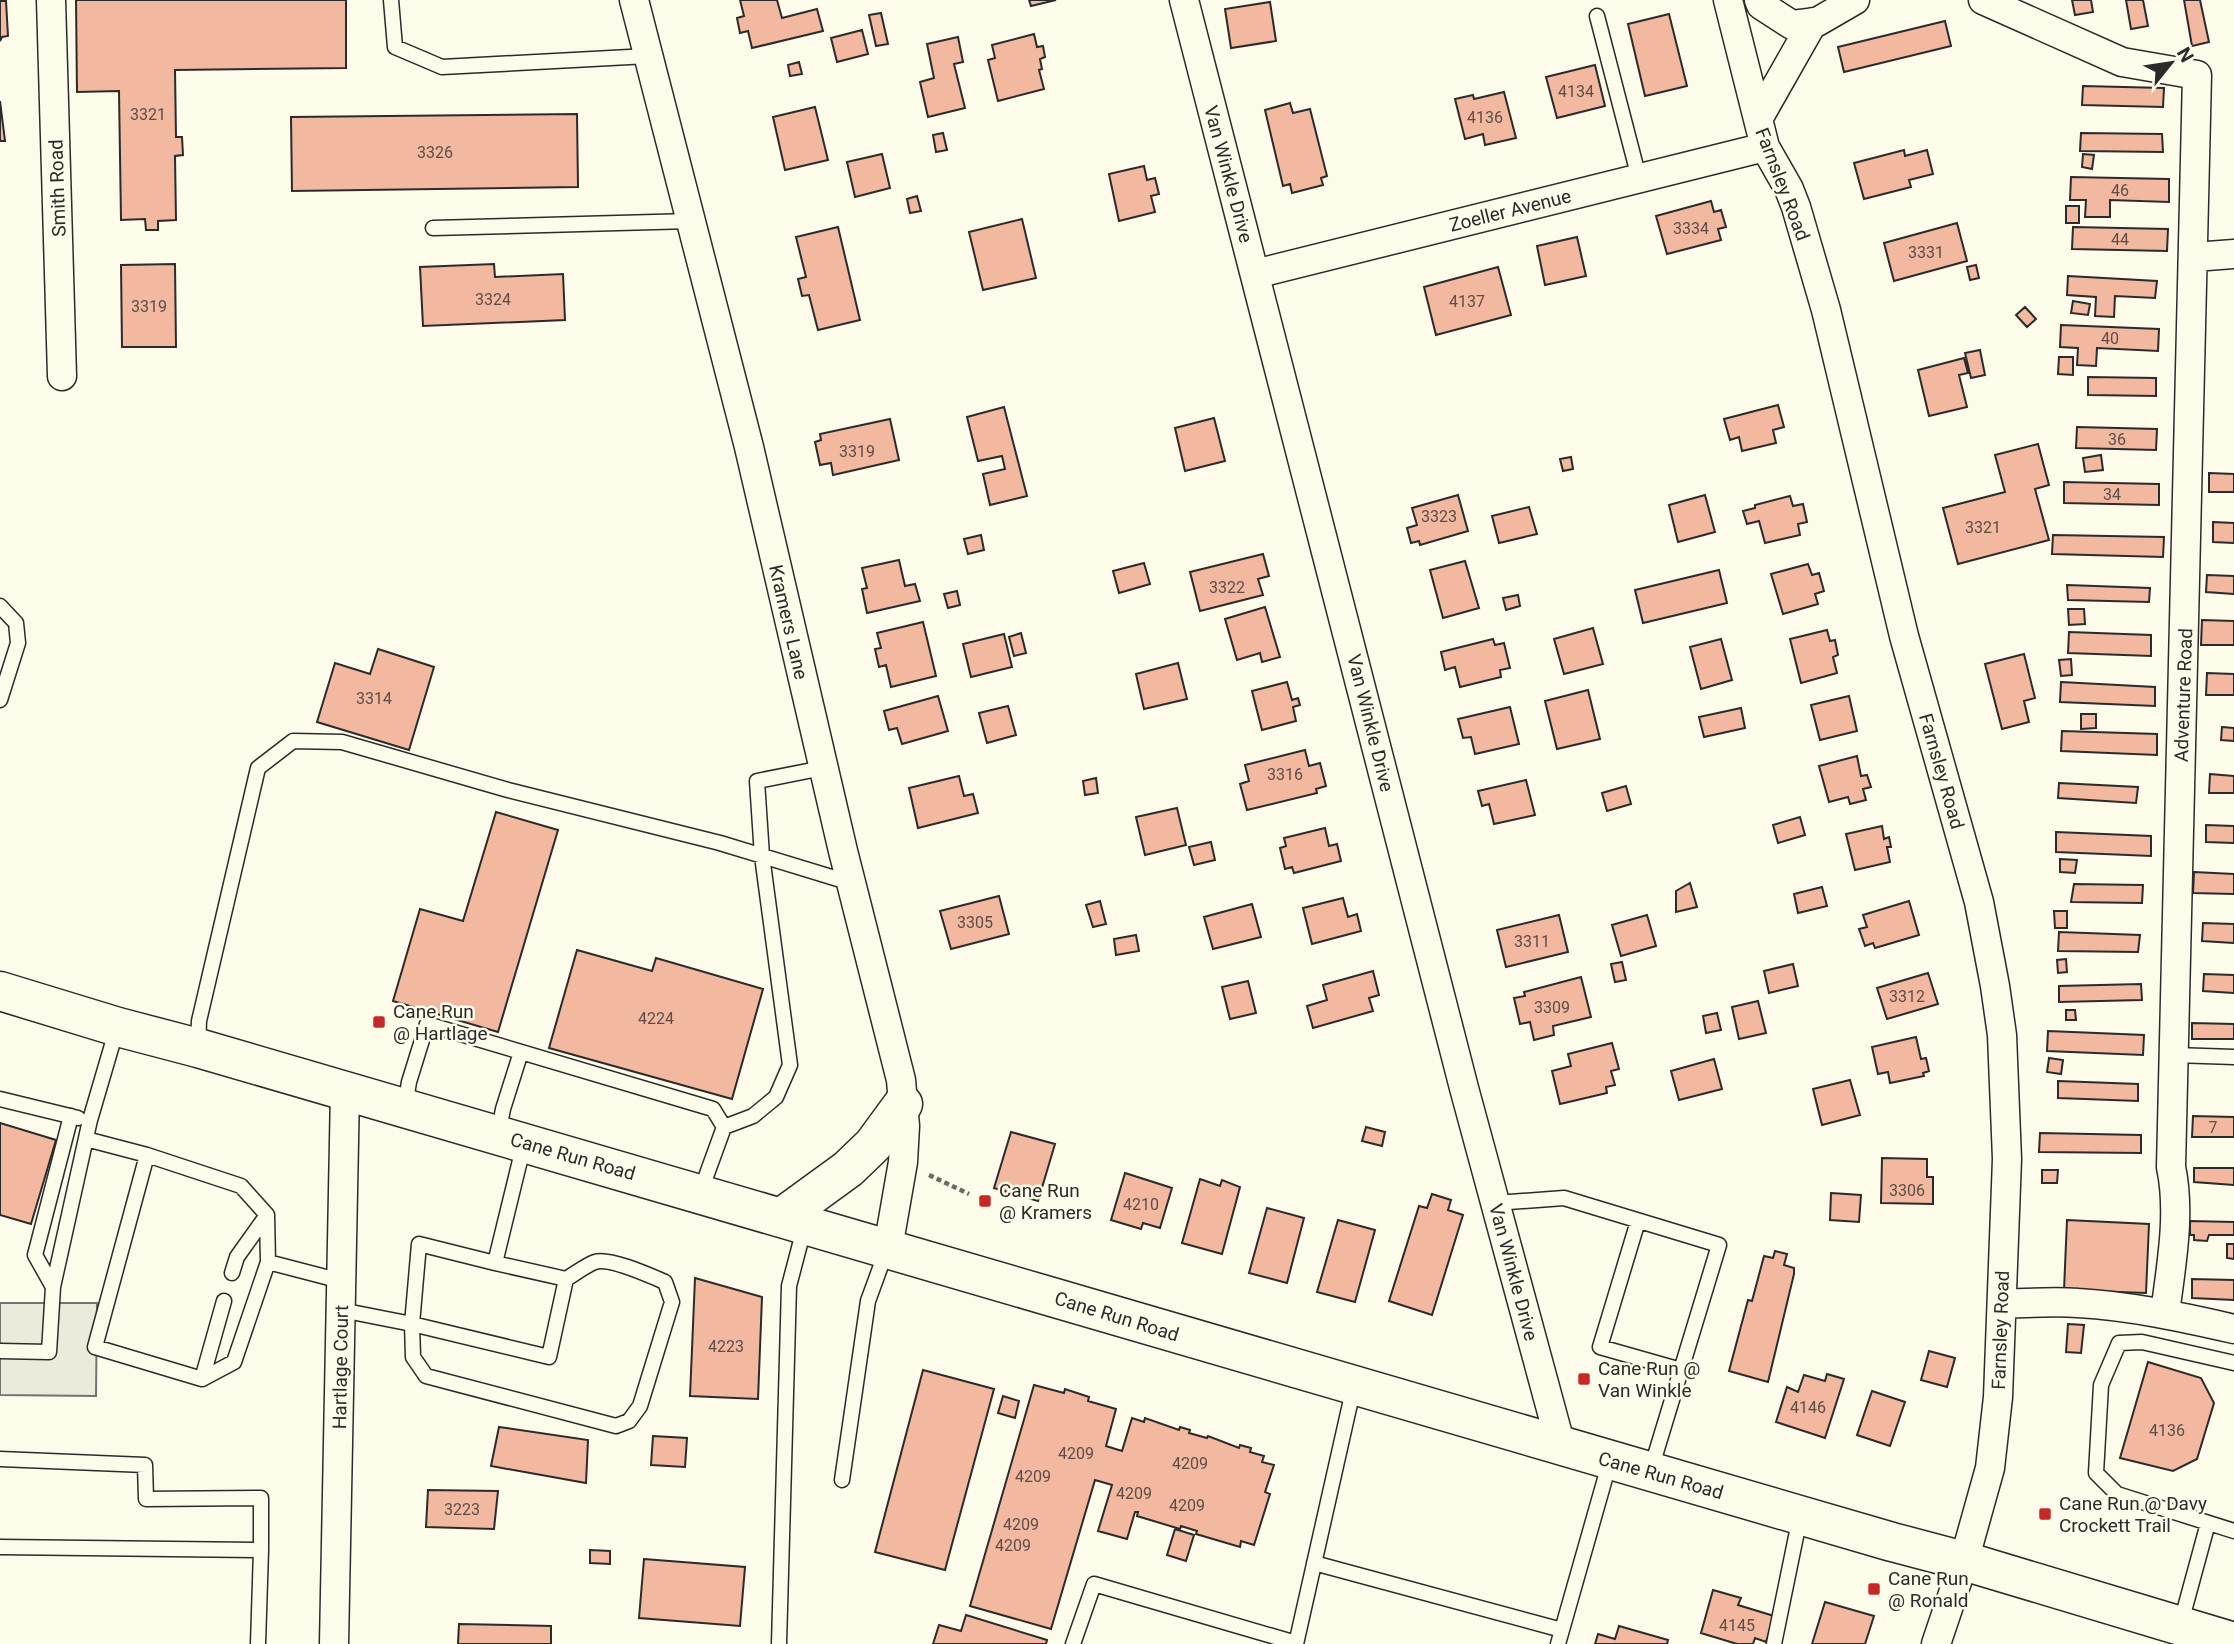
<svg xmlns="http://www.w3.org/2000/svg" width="2234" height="1644" viewBox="0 0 2234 1644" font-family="Roboto,sans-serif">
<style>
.parking{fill:#eceadb;stroke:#74746e;stroke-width:2}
.building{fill:#f2b8a0;stroke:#2b2b2b;stroke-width:2}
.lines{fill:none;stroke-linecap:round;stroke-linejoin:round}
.service-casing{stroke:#2b2b2b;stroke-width:17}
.minor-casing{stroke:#2b2b2b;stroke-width:31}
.trunk-casing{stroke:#2b2b2b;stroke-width:41}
.path{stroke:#6a6964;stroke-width:4.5;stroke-dasharray:5 3.5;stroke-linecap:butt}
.service{stroke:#fdfbea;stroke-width:14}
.minor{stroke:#fdfbea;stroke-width:28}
.trunk{stroke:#fdfbea;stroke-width:38}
.poi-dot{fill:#c62828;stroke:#fdfbea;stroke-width:2.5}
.labels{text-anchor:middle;stroke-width:5;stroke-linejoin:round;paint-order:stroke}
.number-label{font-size:16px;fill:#5d4e48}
.street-label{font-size:19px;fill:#2b2b2b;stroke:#fdfbea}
.poi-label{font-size:19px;fill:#2b2b2b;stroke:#fdfbea;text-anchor:start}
</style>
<rect width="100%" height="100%" fill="#fdfbea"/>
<!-- parking -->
<path class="parking" d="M0 1303H97L96 1396 0 1395Z"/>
<!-- building -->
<path class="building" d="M76 0H346V68L175 70 176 137H182L183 155 175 156 176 220 158 221V230H146L145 219 121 220 119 91 77 92Z
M740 0H777L782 18 817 9 823 31 752 48 748 31 740 33 737 18 744 16Z
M1029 0H1056L1031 6Z
M2072 0H2091L2093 12 2075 15Z
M2126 0H2143L2148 26 2131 29Z
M2184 0H2200L2209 42 2192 46Z
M0 1H6L8 36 2 37 0 41Z
M1270 2 1276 41 1231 48 1225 9Z
M881 13 888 44 876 46 869 15Z
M1669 14 1687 86 1645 96 1628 24Z
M1945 21 1951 46 1844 72 1838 47Z
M862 30 868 54 837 62 831 38Z
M1034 34 1037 47 1043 46 1045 57 1040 59 1042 69 1039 70 1044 89 998 101 988 60 995 58 992 45Z
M958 37 963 62 954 64 965 108 928 117 920 82 934 78 927 44Z
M799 62 802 74 790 76 788 65Z
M1595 65 1605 106 1557 118 1546 77Z
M2083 86 2164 88 2163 107 2082 105Z
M1504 92 1516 138 1485 145 1483 134 1465 139 1455 99 1473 95 1474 99Z
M0 101 5 141H0Z
M1290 103 1293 113 1310 109 1327 176 1321 178 1323 185 1292 193 1290 184 1283 186 1265 110Z
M815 107 828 160 785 170 773 117Z
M577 114 578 187 292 191 291 117Z
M943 133 947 150 936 152 933 135Z
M2081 133 2162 134 2163 152 2080 151Z
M1904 150 1905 156 1927 150 1933 174 1909 180 1911 187 1864 199 1854 163Z
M882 154 890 188 855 197 847 162Z
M2083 154 2094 155 2092 169 2082 167Z
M1144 166 1147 180 1155 178 1159 194 1151 196 1155 212 1119 221 1109 174Z
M2071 177 2169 179V202L2110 200V217H2085L2086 200H2070Z
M917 196 921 211 910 213 907 199Z
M1711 201 1714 212 1721 210 1726 227 1718 229 1721 240 1667 254 1656 216Z
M2066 206H2079V223H2066Z
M1022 219 1036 278 983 290 969 232Z
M1957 223 1967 261 1894 281 1884 243Z
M838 227 860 320 818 330 809 295 802 296 798 279 806 277 796 237Z
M2073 227 2168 229 2167 251 2072 249Z
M1577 237 1586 276 1545 285 1537 246Z
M175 264 176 347H122L121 265Z
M494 264 495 277 563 274 565 320 423 326 420 267Z
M1976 265 1979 278 1970 280 1967 267Z
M1498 267 1511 315 1436 335 1424 287Z
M2068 276 2157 281 2155 298 2115 296 2114 317 2095 316 2096 297 2067 295Z
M2073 301 2090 304 2088 315 2071 313Z
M2025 307 2036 319 2027 327 2016 315Z
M2061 325 2159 329 2158 351 2097 348 2096 366 2077 365 2078 348 2060 347Z
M1980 350 1985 375 1971 378 1965 353Z
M2059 357H2073V375L2058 374Z
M1964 358 1968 373 1959 375 1967 407 1929 416 1918 370Z
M2088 377 2156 378V396L2088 395Z
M1778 405 1784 427 1773 430 1776 443 1742 451 1739 437 1730 440 1724 419Z
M1004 407 1027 496 990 505 983 474 1005 469 1002 456 978 461 967 417Z
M1214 418 1225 461 1185 471 1175 428Z
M890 419 899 460 833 475 831 463 820 465 815 442 821 440 820 434Z
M2077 427 2157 429 2156 450 2076 448Z
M2038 444 2049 485 2035 489 2049 540 1958 564 1943 508 2005 492 1995 455Z
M2101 455 2103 470 2085 472 2083 458Z
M1571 457 1573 469 1563 471 1560 459Z
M2209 473 2234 474V492H2209Z
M2064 482 2159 484V505L2064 503Z
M1458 495 1468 531 1420 545 1419 541 1411 543 1407 528 1417 525 1412 508Z
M1705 495 1715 532 1678 542 1669 505Z
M1790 496 1793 506 1803 504 1807 522 1798 524 1800 535 1765 543 1759 521 1747 524 1743 511 1755 508V505Z
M1529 507 1537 534 1499 543 1492 516Z
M2213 522 2234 523V543L2213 542Z
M981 535 984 550 968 554 964 539Z
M2053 535 2164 537 2163 557 2052 554Z
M1263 554 1269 576 1258 579 1263 595 1200 611 1190 572Z
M899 560 905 586 915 584 920 601 867 613 862 589 867 588 862 568Z
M1465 561 1479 608 1443 618 1430 570Z
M1144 563 1150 584 1119 593 1113 571Z
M1808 564 1812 575 1819 573 1824 591 1815 594 1818 604 1783 614 1771 574Z
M1719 570 1727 603 1643 623 1635 590Z
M2207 575 2234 576V594L2206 592Z
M2067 585 2150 588 2149 602 2068 600Z
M957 591 960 605 948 608 944 594Z
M1518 595 1520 606 1506 610 1503 598Z
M1265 607 1280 657 1262 662 1260 653 1237 660 1225 619Z
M2068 609H2084L2085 624 2069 625Z
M2202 620 2234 621V645H2201Z
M923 622 936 676 891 687 886 665 879 667 875 649 881 648 877 633Z
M1593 628 1603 664 1564 674 1554 639Z
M1827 630 1830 641 1835 640 1838 655 1833 657 1837 673 1801 683 1790 639Z
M2069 632 2151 635V656L2068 653Z
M1021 633 1026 653 1014 656 1009 637Z
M1004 634 1012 667 971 677 963 644Z
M1493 639 1495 645 1504 643 1510 668 1500 670 1501 677 1460 687 1455 667 1445 670 1441 652Z
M1721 639 1732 680 1701 689 1690 647Z
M378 649 434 667 409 750 317 722 335 663 370 674Z
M2024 654 2035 698 2024 701 2029 722 2002 729 1985 664Z
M2071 659 2072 675 2061 676 2059 660Z
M1178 663 1187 699 1144 709 1136 674Z
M2207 673 2234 674V695H2206Z
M1287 682 1292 700 1298 698 1300 705 1293 707 1296 721 1262 730 1252 691Z
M2061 682 2155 687V706L2060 702Z
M1588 690 1600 739 1557 749 1545 701Z
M938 696 948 731 902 744 897 728 889 730 884 711Z
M1849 696 1857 731 1820 740 1811 705Z
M1008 706 1016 735 987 743 979 713Z
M1510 707 1519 744 1475 754 1471 737 1463 738 1458 719Z
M1741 708 1745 728 1704 737 1699 717Z
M2081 714H2096V728L2081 729Z
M2222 727 2234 728V741L2221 740Z
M2062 731 2157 734V755L2061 751Z
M1305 750 1309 766 1320 763 1326 786 1316 789 1317 793 1247 810 1240 784 1249 781 1245 765Z
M1857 756 1861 776 1867 775 1871 787 1863 789 1866 800 1850 804 1848 797 1829 802 1819 766Z
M2210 774 2234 776V793H2209Z
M959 776 964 796 973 794 978 813 918 828 909 788Z
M1096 778 1098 793 1085 795 1083 781Z
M1526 780 1535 815 1494 824 1489 804 1482 806 1478 791Z
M2059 783 2138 787 2136 803 2058 798Z
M1626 786 1631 804 1607 811 1602 793Z
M1177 808 1186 845 1145 855 1136 817Z
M496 812 558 830 498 1032 393 1001 420 909 463 921Z
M1800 817 1805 835 1778 843 1773 825Z
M2206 825 2234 826V843L2206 842Z
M1882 826 1884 839 1889 837 1891 847H1887L1890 862 1855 870 1846 834Z
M1325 828 1329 846 1337 844 1341 861 1294 873 1292 867 1285 869 1280 848 1286 846 1284 838Z
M2056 832 2151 836V856L2056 852Z
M1211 842 1215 860 1194 865 1189 847Z
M2060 859 2077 860 2075 873 2060 872Z
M2194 872 2234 874V894L2193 893Z
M1690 883 1697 907 1676 912V891Z
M2074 884 2143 885 2142 903 2071 902Z
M1822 887 1827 906 1798 913 1794 894Z
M999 896 1009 934 951 949 940 911Z
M1343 898 1348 917 1357 914 1361 931 1312 944 1303 908Z
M1100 901 1106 924 1093 927 1086 905Z
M1909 901 1919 935 1875 948 1873 943 1865 946 1859 929 1867 927 1863 915Z
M1252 904 1261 937 1213 949 1204 917Z
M2054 911H2067V928H2055Z
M1559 915 1568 952 1506 967 1497 930Z
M1647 915 1656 946 1621 956 1612 925Z
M2203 923 2234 924V943L2202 941Z
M2059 932 2140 935 2138 952 2058 951Z
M1136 935 1139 951 1116 955 1114 939Z
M577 950 652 971 656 958 763 989 732 1099 549 1048Z
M2066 959 2067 972 2058 973 2057 960Z
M1622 962 1626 980 1615 982 1611 964Z
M1793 964 1798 986 1769 993 1764 971Z
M1373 971 1379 995 1369 998 1373 1011 1313 1028 1307 1006 1327 1000 1323 985Z
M1928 973 1938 1004 1887 1019 1877 988Z
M2204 974 2234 975V993L2203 991Z
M1581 977 1591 1017 1553 1026 1554 1035 1534 1040 1530 1022 1520 1024 1514 998 1525 996 1524 992Z
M1248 981 1256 1013 1230 1019 1222 987Z
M2141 984 2142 1000 2059 1002V986Z
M1758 1001 1766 1033 1739 1039 1732 1007Z
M2066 1010H2075L2076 1020H2066Z
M1717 1013 1721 1030 1706 1033 1703 1016Z
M2192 1023 2234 1024V1039H2192Z
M2048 1031 2144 1035 2143 1055 2047 1051Z
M1916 1037 1921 1059 1926 1058 1929 1071 1923 1073 1924 1076 1890 1083 1888 1072 1878 1074 1872 1047Z
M1612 1043 1619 1069 1611 1071 1615 1085 1606 1087 1607 1093 1560 1104 1552 1071 1571 1066 1568 1054Z
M2049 1058 2063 1060 2061 1074 2047 1072Z
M1714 1059 1722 1089 1679 1100 1671 1071Z
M1850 1080 1860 1115 1822 1125 1813 1089Z
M2058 1081 2138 1084V1101L2058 1098Z
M2193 1116 2234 1117V1137H2192Z
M0 1123 56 1140 31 1224 0 1215Z
M1366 1127 1385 1132 1382 1146 1362 1141Z
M1011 1132 1055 1144 1038 1201 994 1188Z
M2040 1133 2141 1135V1153L2039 1152Z
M1882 1158 1927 1159V1177H1933V1204L1881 1203Z
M2194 1168H2234V1185L2194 1182Z
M2042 1170H2058L2057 1183H2042Z
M1125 1173 1172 1188 1160 1228 1143 1223 1141 1229 1111 1220Z
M1200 1179 1220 1186 1222 1180 1240 1187 1222 1254 1182 1243Z
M1831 1193 1861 1195 1859 1222 1830 1220Z
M1432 1194 1451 1200 1448 1210 1463 1215 1432 1315 1389 1301 1419 1206 1427 1208Z
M1267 1208 1304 1218 1287 1283 1249 1273Z
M1338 1220 1375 1230 1355 1302 1317 1292Z
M2067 1220 2149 1224 2146 1293 2064 1290Z
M2190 1221 2234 1222V1235H2209L2207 1241 2194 1240V1235H2190Z
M2227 1244H2234V1259L2227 1258Z
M1775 1251 1787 1254 1784 1265 1794 1268V1274L1768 1382 1729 1371 1748 1300 1752 1301 1764 1256 1773 1258Z
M695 1278 762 1297 758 1399 690 1396Z
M2192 1279 2234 1280V1300L2192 1298Z
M2068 1324 2084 1325 2081 1353 2066 1352Z
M1929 1351 1955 1358 1947 1387 1921 1380Z
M2148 1362 2201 1378 2214 1403 2197 1459 2173 1471 2120 1458Z
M923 1370 994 1389 945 1570 875 1552Z
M1827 1374 1844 1379 1825 1438 1776 1422 1787 1387 1798 1392 1804 1375 1825 1381Z
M1034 1385 1064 1393 1065 1389 1089 1397 1088 1401 1116 1409 1106 1446 1122 1451 1132 1418 1144 1422 1145 1418 1179 1430 1180 1427 1190 1430 1189 1433 1207 1438 1208 1436 1239 1448 1240 1445 1251 1448 1250 1452 1264 1456 1262 1462 1274 1465 1265 1492 1270 1494 1254 1545 1241 1541 1240 1547 1196 1534 1197 1531 1181 1526 1180 1529 1137 1516 1138 1512H1135L1127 1539 1098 1531 1112 1485 1095 1480 1051 1629 970 1606Z
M1872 1391 1905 1402 1890 1446 1857 1435Z
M1003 1396 1019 1401 1015 1418 998 1413Z
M499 1427 588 1440 586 1483 491 1466Z
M653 1436 687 1438 685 1467 651 1465Z
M428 1490 498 1491 494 1529 426 1527Z
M1175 1529 1194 1535 1186 1561 1167 1555Z
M590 1550 610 1551V1564L590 1563Z
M644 1559 745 1567 740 1626 639 1618Z
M1713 1590 1741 1598 1738 1605 1774 1616 1766 1642 1755 1638 1753 1644H1737L1701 1633Z
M1825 1602 1874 1616 1865 1644H1812Z
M966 1615 1047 1640 1046 1644H933L939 1625 961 1631Z
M459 1624 551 1626V1644H458Z
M1619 1626 1668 1640 1667 1644H1595L1598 1634 1615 1639Z"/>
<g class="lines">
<defs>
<path id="service" d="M391 0 395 47 442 67 648 56
M1597 16 1639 178
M433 228 691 221
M0 606 16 623 18 643 0 700
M198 1046 199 1021 258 768 293 741 342 742 508 790 720 843 851 883
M2174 1055 2234 1057
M0 1099 78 1118
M405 1106 409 1082 427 1024 713 1109 724 1127
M498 1135 503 1109 521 1052
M86 1139 147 1155 241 1186 267 1215 268 1262 341 1281
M147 1155 95 1347 202 1379 234 1362 268 1262
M700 1193 724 1127 753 1116 776 1097 790 1065 762 856 757 781 823 768
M1495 1203 1564 1198 1719 1245 1651 1469
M1638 1221 1600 1347 1681 1370
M495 1263 566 1279 549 1357 412 1324 419 1244 495 1263 524 1144
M232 1273 237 1257 267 1215
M53 1287 35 1255 71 1116
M341 1310 412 1324 413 1357 426 1376 616 1426 629 1421 640 1406 672 1302 665 1282C651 1276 609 1257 595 1262 586 1265 575 1274 566 1279
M0 1351 49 1352 53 1287 90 1120 117 1028
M2234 1363 2142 1342 2119 1343 2101 1385 2096 1473 2117 1494 2234 1531
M202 1379 224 1301
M0 1459 145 1465 146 1499 261 1498V1550L258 1644
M842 1480 868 1301 887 1249
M0 1547 261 1550
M1314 1563 1562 1630 1610 1461
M2180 1626 2208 1523
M779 1644 789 1286 805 1225
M1073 1644 1094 1584 1296 1643
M1296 1644 1354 1386
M1558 1644 1562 1630
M1774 1644 1800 1517"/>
<path id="minor" d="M51 0 62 376
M634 0 749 447 843 851 901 1080 905 1126 903 1162 888 1248
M1184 0 1464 1088 1561 1446
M1728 0 1765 147 1789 189 1796 207 1826 310 1904 636 1979 902 1995 986 2002 1035 2007 1159 1998 1397 1990 1468 1964 1561 1936 1644
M1759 0 1761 5 1792 25 1817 22 1855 0
M1983 0 2122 62 2197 75 2171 1167C2181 1214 2171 1266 2165 1313
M1758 119 1813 22
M2194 257 2234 254
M1255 274 1765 147
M2002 1304C2027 1303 2053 1301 2078 1303 2131 1306 2182 1317 2234 1329
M334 1644 345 1091"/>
<path id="trunk" d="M0 991 118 1027 198 1048C763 1212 1327 1378 1892 1542L1964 1561 2234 1642
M782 1217 848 1169 873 1145 903 1104"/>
</defs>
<!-- service casing -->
<use href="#service" class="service-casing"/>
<!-- minor casing -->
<use href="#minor" class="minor-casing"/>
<!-- trunk casing -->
<use href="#trunk" class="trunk-casing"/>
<!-- path -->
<path class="path" d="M929 1175 969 1194"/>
<!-- service -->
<use href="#service" class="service"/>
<!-- minor -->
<use href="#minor" class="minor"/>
<!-- trunk -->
<use href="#trunk" class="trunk"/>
</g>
<!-- markers -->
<g class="poi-dot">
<rect x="372" y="1015" width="14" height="14" rx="3.5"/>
<rect x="978" y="1194" width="14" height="14" rx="3.5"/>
<rect x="1577" y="1372" width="14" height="14" rx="3.5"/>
<rect x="2038" y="1507" width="14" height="14" rx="3.5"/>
<rect x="1867" y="1582" width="14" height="14" rx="3.5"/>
</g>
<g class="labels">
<!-- number labels -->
<g class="number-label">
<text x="1576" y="97">4134</text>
<text x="148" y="120">3321</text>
<text x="1485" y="123">4136</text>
<text x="435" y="158">3326</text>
<text x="2120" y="196">46</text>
<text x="1691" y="234">3334</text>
<text x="2120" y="245">44</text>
<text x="1926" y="258">3331</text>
<text x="493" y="305">3324</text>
<text x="1467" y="307">4137</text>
<text x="149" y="312">3319</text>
<text x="2110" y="344">40</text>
<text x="2117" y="445">36</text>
<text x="857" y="457">3319</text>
<text x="2112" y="500">34</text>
<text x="1439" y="522">3323</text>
<text x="1983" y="533">3321</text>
<text x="1227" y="593">3322</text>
<text x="374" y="704">3314</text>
<text x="1285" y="780">3316</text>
<text x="975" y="928">3305</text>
<text x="1532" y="947">3311</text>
<text x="1907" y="1002">3312</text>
<text x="1552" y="1013">3309</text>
<text x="656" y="1024">4224</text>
<text x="2213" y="1133">7</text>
<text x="1907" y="1196">3306</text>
<text x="1141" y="1210">4210</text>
<text x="726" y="1352">4223</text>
<text x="1808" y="1413">4146</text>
<text x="2167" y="1436">4136</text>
<text x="1076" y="1459">4209</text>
<text x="1190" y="1469">4209</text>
<text x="1033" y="1482">4209</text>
<text x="1134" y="1499">4209</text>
<text x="1187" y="1511">4209</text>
<text x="462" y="1515">3223</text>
<text x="1021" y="1530">4209</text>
<text x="1013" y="1551">4209</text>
<text x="1737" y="1631">4145</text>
</g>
<!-- street labels -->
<g class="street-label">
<text transform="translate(1229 174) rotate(75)" y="7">Van Winkle Drive</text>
<text transform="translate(1783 184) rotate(69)" y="7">Farnsley Road</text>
<text transform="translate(57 188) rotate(-92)" y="7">Smith Road</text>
<text transform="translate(1510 210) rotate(-14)" y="7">Zoeller Avenue</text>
<text transform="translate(789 622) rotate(77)" y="7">Kramers Lane</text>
<text transform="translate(2183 695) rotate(-88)" y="7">Adventure Road</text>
<text transform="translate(1371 723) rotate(76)" y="7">Van Winkle Drive</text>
<text transform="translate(1942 771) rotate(74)" y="7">Farnsley Road</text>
<text transform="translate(573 1156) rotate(16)" y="7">Cane Run Road</text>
<text transform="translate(1514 1272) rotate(75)" y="7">Van Winkle Drive</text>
<text transform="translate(1117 1316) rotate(17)" y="7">Cane Run Road</text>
<text transform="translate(2000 1330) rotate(-88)" y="7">Farnsley Road</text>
<text transform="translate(340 1367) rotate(-89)" y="7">Hartlage Court</text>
<text transform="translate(1661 1475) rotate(16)" y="7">Cane Run Road</text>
</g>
<!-- poi labels -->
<g class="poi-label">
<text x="393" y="1018">Cane Run<tspan x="393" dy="22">@ Hartlage</tspan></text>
<text x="999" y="1197">Cane Run<tspan x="999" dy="22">@ Kramers</tspan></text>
<text x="1598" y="1375">Cane Run @<tspan x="1598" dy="22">Van Winkle</tspan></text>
<text x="2059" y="1510">Cane Run @ Davy<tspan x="2059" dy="22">Crockett Trail</tspan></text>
<text x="1888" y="1585">Cane Run<tspan x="1888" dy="22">@ Ronald</tspan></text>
</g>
</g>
<!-- north arrow -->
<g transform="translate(2171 63) rotate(60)" stroke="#fdfbea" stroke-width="5" paint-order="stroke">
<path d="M0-5L12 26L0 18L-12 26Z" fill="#2b2b2b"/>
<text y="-10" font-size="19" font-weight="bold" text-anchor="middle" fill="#2b2b2b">N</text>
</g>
</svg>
